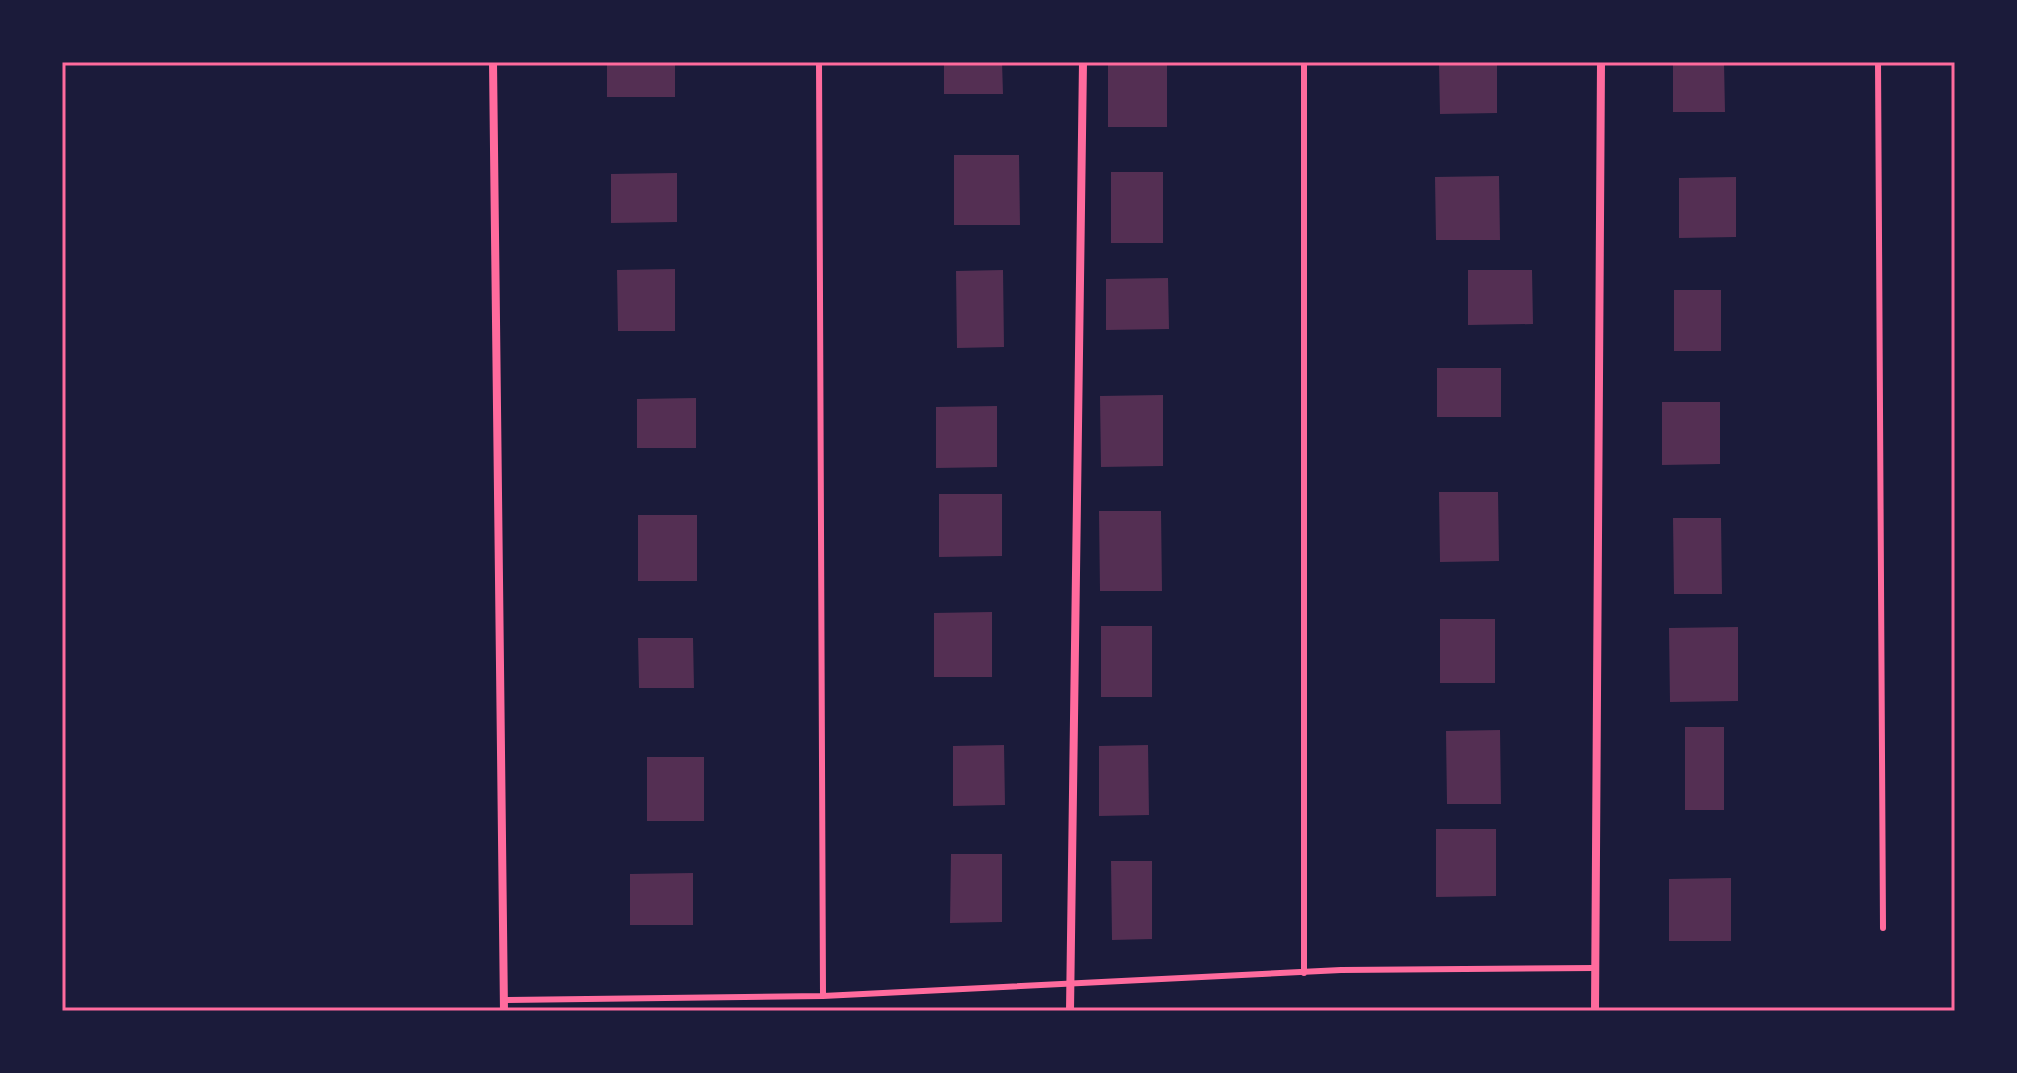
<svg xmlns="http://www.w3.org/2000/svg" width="2017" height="1073" viewBox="0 0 2017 1073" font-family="Helvetica,sans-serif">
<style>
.building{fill:#542f53}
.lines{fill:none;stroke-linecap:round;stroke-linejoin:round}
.service{stroke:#ff6b9d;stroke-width:6}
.minor{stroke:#ff6b9d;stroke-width:8}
.neatline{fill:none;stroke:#ff6b9d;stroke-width:3}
</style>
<rect width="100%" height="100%" fill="#1b1b3a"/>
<!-- building -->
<path class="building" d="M607 62H675V97H607Z
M944 62H1002L1003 94H944Z
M1108 62H1167V127H1108Z
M1439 62H1497V113L1440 114Z
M1673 62H1724L1725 112H1673Z
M954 155H1019L1020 225H954Z
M1111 172H1163V243H1111Z
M677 173V222L611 223V174Z
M1499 176 1500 240H1436L1435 177Z
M1736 177V237L1679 238V178Z
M675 269V331H618L617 270Z
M1003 270 1004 347 957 348 956 271Z
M1468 270H1532L1533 324 1468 325Z
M1168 278 1169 329 1106 330V279Z
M1674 290H1721V351H1674Z
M1437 368H1501V417H1437Z
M1163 395V466L1101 467 1100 396Z
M696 398V448H637V399Z
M1662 402H1720V464L1662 465Z
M997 406V467L936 468V407Z
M1439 492H1498L1499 561 1440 562Z
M939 494H1002V556L939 557Z
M1099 511H1161L1162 591H1100Z
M638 515H697V581H638Z
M1673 518H1721L1722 594H1674Z
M992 612V677H934V613Z
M1440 619H1495V683H1440Z
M1101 626H1152V697H1101Z
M1738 627V701L1670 702 1669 628Z
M638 638H693L694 688H639Z
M1685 727H1724V810H1685Z
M1500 730 1501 804H1447L1446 731Z
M1004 745 1005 805 953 806V746Z
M1148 745 1149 815 1099 816V746Z
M647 757H704V821H647Z
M1436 829H1496V896L1436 897Z
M951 854H1002V922L950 923Z
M1111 861H1152V939L1112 940Z
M693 873V925H630V874Z
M1731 878V941H1669V879Z"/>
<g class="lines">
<!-- service -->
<path class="service" d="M819 62 823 996
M1878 62 1883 928
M1304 973V62
M505 1000 823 996 1341 970 1594 968"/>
<!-- minor -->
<path class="minor" d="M493 62 504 1011
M1070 1011 1083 62
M1595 1011 1601 62"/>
</g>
<!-- border -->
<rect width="2017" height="1073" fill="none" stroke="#1b1b3a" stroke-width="128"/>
<rect x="64" y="64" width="1889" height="945" class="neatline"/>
</svg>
